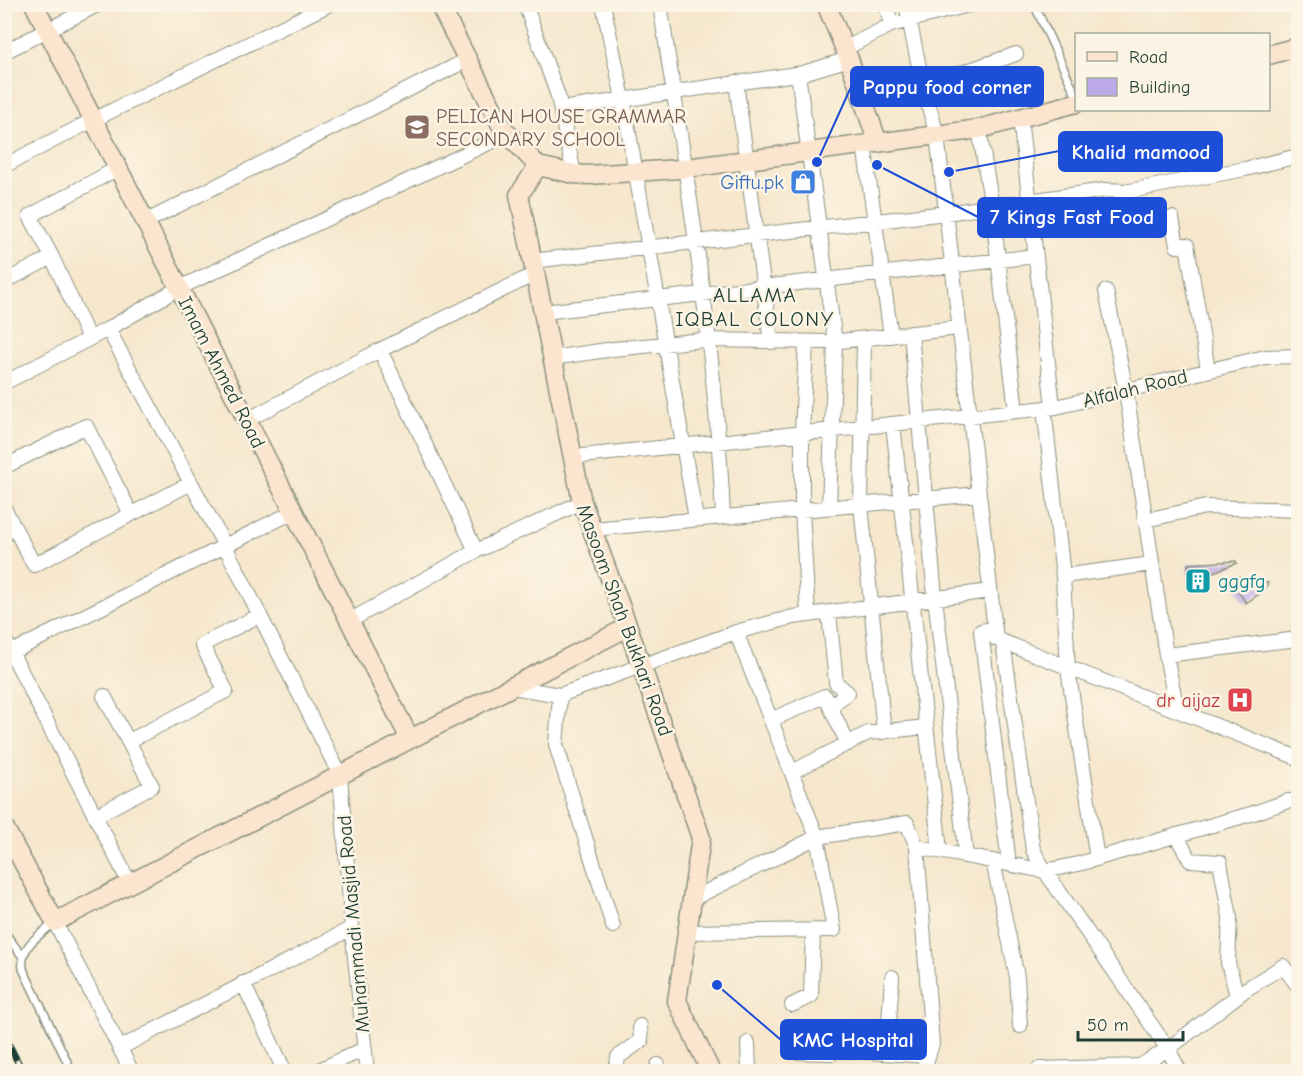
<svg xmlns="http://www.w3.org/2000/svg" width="1303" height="1076" viewBox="0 0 1303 1076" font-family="'Comic Neue',sans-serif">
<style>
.building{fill:#bca9e8}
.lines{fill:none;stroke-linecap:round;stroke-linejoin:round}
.lane-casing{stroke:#8a9280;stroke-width:10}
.street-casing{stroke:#8a9280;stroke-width:16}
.secondary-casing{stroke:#8a9280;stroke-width:21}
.lane{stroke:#fff;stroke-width:7}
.street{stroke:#fff;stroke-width:14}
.secondary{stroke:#fce5cf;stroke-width:18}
.rail-casing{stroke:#1f3d34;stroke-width:7}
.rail{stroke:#fcf5e5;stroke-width:4.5;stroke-dasharray:14;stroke-linecap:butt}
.labels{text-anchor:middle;stroke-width:5;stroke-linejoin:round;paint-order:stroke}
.education-label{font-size:20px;fill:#785e54;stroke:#fcf5e5;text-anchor:start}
.shop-label{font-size:20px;fill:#366cbe;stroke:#fcf5e5;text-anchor:end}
.street-label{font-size:20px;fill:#1f3d34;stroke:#fcf5e5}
.culture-label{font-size:20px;fill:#0d838f;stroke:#fcf5e5;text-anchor:start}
.health-label{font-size:20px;fill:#be3a42;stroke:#fcf5e5;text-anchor:end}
.neighbourhood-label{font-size:21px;letter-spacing:1.5px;fill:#1f3d34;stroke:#fcf5e5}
.leader{fill:none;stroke:#1d4ed8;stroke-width:2}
.callout-dot{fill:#1d4ed8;stroke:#fcf5e5;stroke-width:2}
.callout{fill:#1d4ed8;stroke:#1d4ed8;stroke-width:2}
.callout-label{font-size:21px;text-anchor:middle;font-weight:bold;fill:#fff}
</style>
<rect width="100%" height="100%" fill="#fcf5e5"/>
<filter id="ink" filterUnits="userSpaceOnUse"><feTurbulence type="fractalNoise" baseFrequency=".0167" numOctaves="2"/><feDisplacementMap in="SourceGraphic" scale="12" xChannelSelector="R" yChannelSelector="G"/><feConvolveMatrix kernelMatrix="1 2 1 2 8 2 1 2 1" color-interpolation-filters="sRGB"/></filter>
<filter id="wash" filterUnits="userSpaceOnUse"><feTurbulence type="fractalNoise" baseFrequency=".008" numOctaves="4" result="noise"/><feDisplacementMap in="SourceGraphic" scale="24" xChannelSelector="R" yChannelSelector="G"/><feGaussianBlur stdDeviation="1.35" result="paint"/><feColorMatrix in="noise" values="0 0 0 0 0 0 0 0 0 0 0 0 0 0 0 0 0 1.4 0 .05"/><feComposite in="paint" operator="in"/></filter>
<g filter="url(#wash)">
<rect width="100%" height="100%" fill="#f6e7cd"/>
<g id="blocks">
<!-- building -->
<path class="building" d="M1236 561 1237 563 1208 574 1204 591 1189 588 1188 564Z
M1237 576 1268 583 1265 590 1246 603 1235 586Z"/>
</g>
</g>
<g filter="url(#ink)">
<use href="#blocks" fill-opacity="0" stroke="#8a9280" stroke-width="1.5"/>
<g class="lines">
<defs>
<path id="lane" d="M1034 4 1076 95
M55 922C38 937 20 945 23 969L72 1072
M4 932 23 957"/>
<path id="street" d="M525 4 558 96 574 174
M603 4 623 99 696 519
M660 4C686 175 716 345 723 517
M886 4 891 25
M906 4 923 86 937 135 996 639 1298 758
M844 49 891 25 972 4
M4 52 99 4
M798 74 835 342 829 507
M736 82 771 342
M923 86 1016 54
M561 109 803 73 849 59
M1020 118 1053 407
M979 129 992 207 1016 411
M864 145 891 336
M4 166 93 120 330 4
M1172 218 1177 246 1187 245 1208 370
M145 222 467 60
M532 261 946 213 1105 190 1130 191 1245 169 1298 156
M4 282 52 257
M1106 291 1126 391 1166 655 1177 710
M543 312 1036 256
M108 329 225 546 340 775 352 928 367 1072
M911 333 935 598 966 856
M89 339 52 257 30 216 118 168
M864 339 861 505 884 732
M806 342 802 433V510L808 615
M380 350 476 551
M552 358 614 349 703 340 831 342 959 328
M4 383 108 329 179 288 497 139 506 132
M1044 408 1063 576 1068 669 1097 859
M247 420 380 350 535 274
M893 424 940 851
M572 457 1056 407 1265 357 1298 356
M4 467 86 426 131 514
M4 508 34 565 191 483
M1145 520 1206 507 1298 510
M592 529 979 494
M1063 576 1152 564
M829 613 836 683 848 693 830 706
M349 621 476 551 582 502
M994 629 981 631 1009 864
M4 638 130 884
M1003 642 1033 850 1045 871 1168 1049 1180 1072
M1166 655 1298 639
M4 656 293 512
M512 687 560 695 736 632 793 617 990 591
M560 695 556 745 613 926
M771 720 825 696 848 744
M129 741 226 691 202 645 260 615
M792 772 868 733 926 727
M95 816 152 786 104 696
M1176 835 1190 860 1220 862 1230 917 1228 963 1237 996
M917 847 932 1044 923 1072
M993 861 1017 977 1020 1026
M692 899 817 837 907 823 917 847 1045 871 1078 864 1254 813 1288 801 1298 802
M55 922 132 1072
M687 932 834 930 817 837 736 632
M243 983 285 1072
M792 1005 811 996 813 930
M748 1043 749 1072
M120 1048 352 928
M794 1052 832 1053 839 1050 928 1056
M887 1053 892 977
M1039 1069 1140 1066 1168 1049 1245 990 1283 966 1298 986
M315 1072 364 1049
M616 1072 618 1057 641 1041 640 1026
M657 1072 658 1065"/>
<path id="secondary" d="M34 4 410 739
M439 4 500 123 506 132 538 166 574 174 588 175 679 169 937 135 979 129 1076 103
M826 4 849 59 878 143
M1268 55 1298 47
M538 166 519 195 582 502 628 627 701 838 677 1001 711 1072
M4 827 55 922 628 627"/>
</defs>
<!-- lane casing -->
<use href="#lane" class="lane-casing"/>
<!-- street casing -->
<use href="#street" class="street-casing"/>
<!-- secondary casing -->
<use href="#secondary" class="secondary-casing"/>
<!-- lane -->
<use href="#lane" class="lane"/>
<!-- street -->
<use href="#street" class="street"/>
<!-- secondary -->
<use href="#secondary" class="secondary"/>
<defs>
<path id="rail" d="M4 1035 23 1072"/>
</defs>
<!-- rail casing -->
<use href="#rail" class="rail-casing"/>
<!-- rail -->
<use href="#rail" class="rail"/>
</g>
</g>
<!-- icons -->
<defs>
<symbol id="school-square" viewBox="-11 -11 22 22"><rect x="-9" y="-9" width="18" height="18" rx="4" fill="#8d6e63" stroke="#fcf5e5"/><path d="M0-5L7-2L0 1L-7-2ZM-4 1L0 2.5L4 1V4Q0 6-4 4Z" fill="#fff"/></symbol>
<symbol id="shop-square" viewBox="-11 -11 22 22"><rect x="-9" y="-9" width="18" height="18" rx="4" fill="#3f7fe0" stroke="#fcf5e5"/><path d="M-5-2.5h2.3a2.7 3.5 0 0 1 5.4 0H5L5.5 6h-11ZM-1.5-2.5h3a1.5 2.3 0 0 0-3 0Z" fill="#fff"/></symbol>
<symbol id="building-square" viewBox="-11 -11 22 22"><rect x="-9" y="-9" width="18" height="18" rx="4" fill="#0f9aa8" stroke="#fcf5e5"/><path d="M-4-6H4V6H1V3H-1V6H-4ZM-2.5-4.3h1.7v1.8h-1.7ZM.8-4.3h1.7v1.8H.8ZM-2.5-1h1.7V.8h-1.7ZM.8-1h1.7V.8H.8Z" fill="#fff"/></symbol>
<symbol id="hospital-square" viewBox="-11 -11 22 22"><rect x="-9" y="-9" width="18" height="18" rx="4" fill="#e0444e" stroke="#fcf5e5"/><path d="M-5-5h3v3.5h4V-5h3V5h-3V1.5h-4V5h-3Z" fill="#fff"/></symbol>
</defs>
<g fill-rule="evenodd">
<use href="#school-square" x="402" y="112" width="30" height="30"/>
<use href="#shop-square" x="788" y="167" width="30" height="30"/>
<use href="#building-square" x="1183" y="566" width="30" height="30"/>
<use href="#hospital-square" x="1225" y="685" width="30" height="30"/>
</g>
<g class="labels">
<!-- education labels -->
<g class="education-label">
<text x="436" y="123">PELICAN HOUSE GRAMMAR<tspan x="436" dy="23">SECONDARY SCHOOL</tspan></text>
</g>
<!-- shop labels -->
<g class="shop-label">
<text x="784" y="189">Giftu.pk</text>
</g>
<!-- street labels -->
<g class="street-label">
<text transform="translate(222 372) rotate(63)" y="7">Imam Ahmed Road</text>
<text transform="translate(1135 388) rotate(-14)" y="7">Alfalah Road</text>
<text transform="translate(625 620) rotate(70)" y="7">Masoom Shah Bukhari Road</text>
<text transform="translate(353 924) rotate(-95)" y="7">Muhammadi Masjid Road</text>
</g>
<!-- culture labels -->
<g class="culture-label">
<text x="1218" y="588">gggfg</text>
</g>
<!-- health labels -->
<g class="health-label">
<text x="1220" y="707">dr aijaz</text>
</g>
<!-- neighbourhood labels -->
<g class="neighbourhood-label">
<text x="755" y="302">ALLAMA<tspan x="755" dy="24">IQBAL COLONY</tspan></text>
</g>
</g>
<!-- callouts -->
<path class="leader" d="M817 162L851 87M949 172L1059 151M877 165L978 217M717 985L781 1040"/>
<g class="callout-dot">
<circle cx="817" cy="162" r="6"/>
<circle cx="949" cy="172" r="6"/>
<circle cx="877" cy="165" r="6"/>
<circle cx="717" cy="985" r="6"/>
</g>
<g class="callout">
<rect x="851" y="67" width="192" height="39" rx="6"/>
<rect x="1059" y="132" width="163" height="39" rx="6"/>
<rect x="978" y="198" width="188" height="39" rx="6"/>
<rect x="781" y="1020" width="145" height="39" rx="6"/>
</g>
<g class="callout-label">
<text x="947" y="94">Pappu food corner</text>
<text x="1141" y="159">Khalid mamood</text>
<text x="1072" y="224">7 Kings Fast Food</text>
<text x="853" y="1047">KMC Hospital</text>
</g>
<!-- margin -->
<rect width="1303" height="1076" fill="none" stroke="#fcf5e5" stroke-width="24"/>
<!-- legend -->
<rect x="1075" y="33" width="195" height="78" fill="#fcf5e5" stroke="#a4ab9e" stroke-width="1.5"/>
<rect x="1087" y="52" width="30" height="9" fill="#fce5cf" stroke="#a4ab9e" stroke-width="1.5"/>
<text x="1129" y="63" font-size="18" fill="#1f3d34">Road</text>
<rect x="1087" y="78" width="30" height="18" fill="#bca9e8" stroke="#a4ab9e" stroke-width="1.5"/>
<text x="1129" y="93" font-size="18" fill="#1f3d34">Building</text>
<!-- scale -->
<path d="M1078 1031v9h105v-9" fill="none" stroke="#1f3d34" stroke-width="3"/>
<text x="1087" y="1031" font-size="18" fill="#1f3d34" stroke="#fcf5e5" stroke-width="4.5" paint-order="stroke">50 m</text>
</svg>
